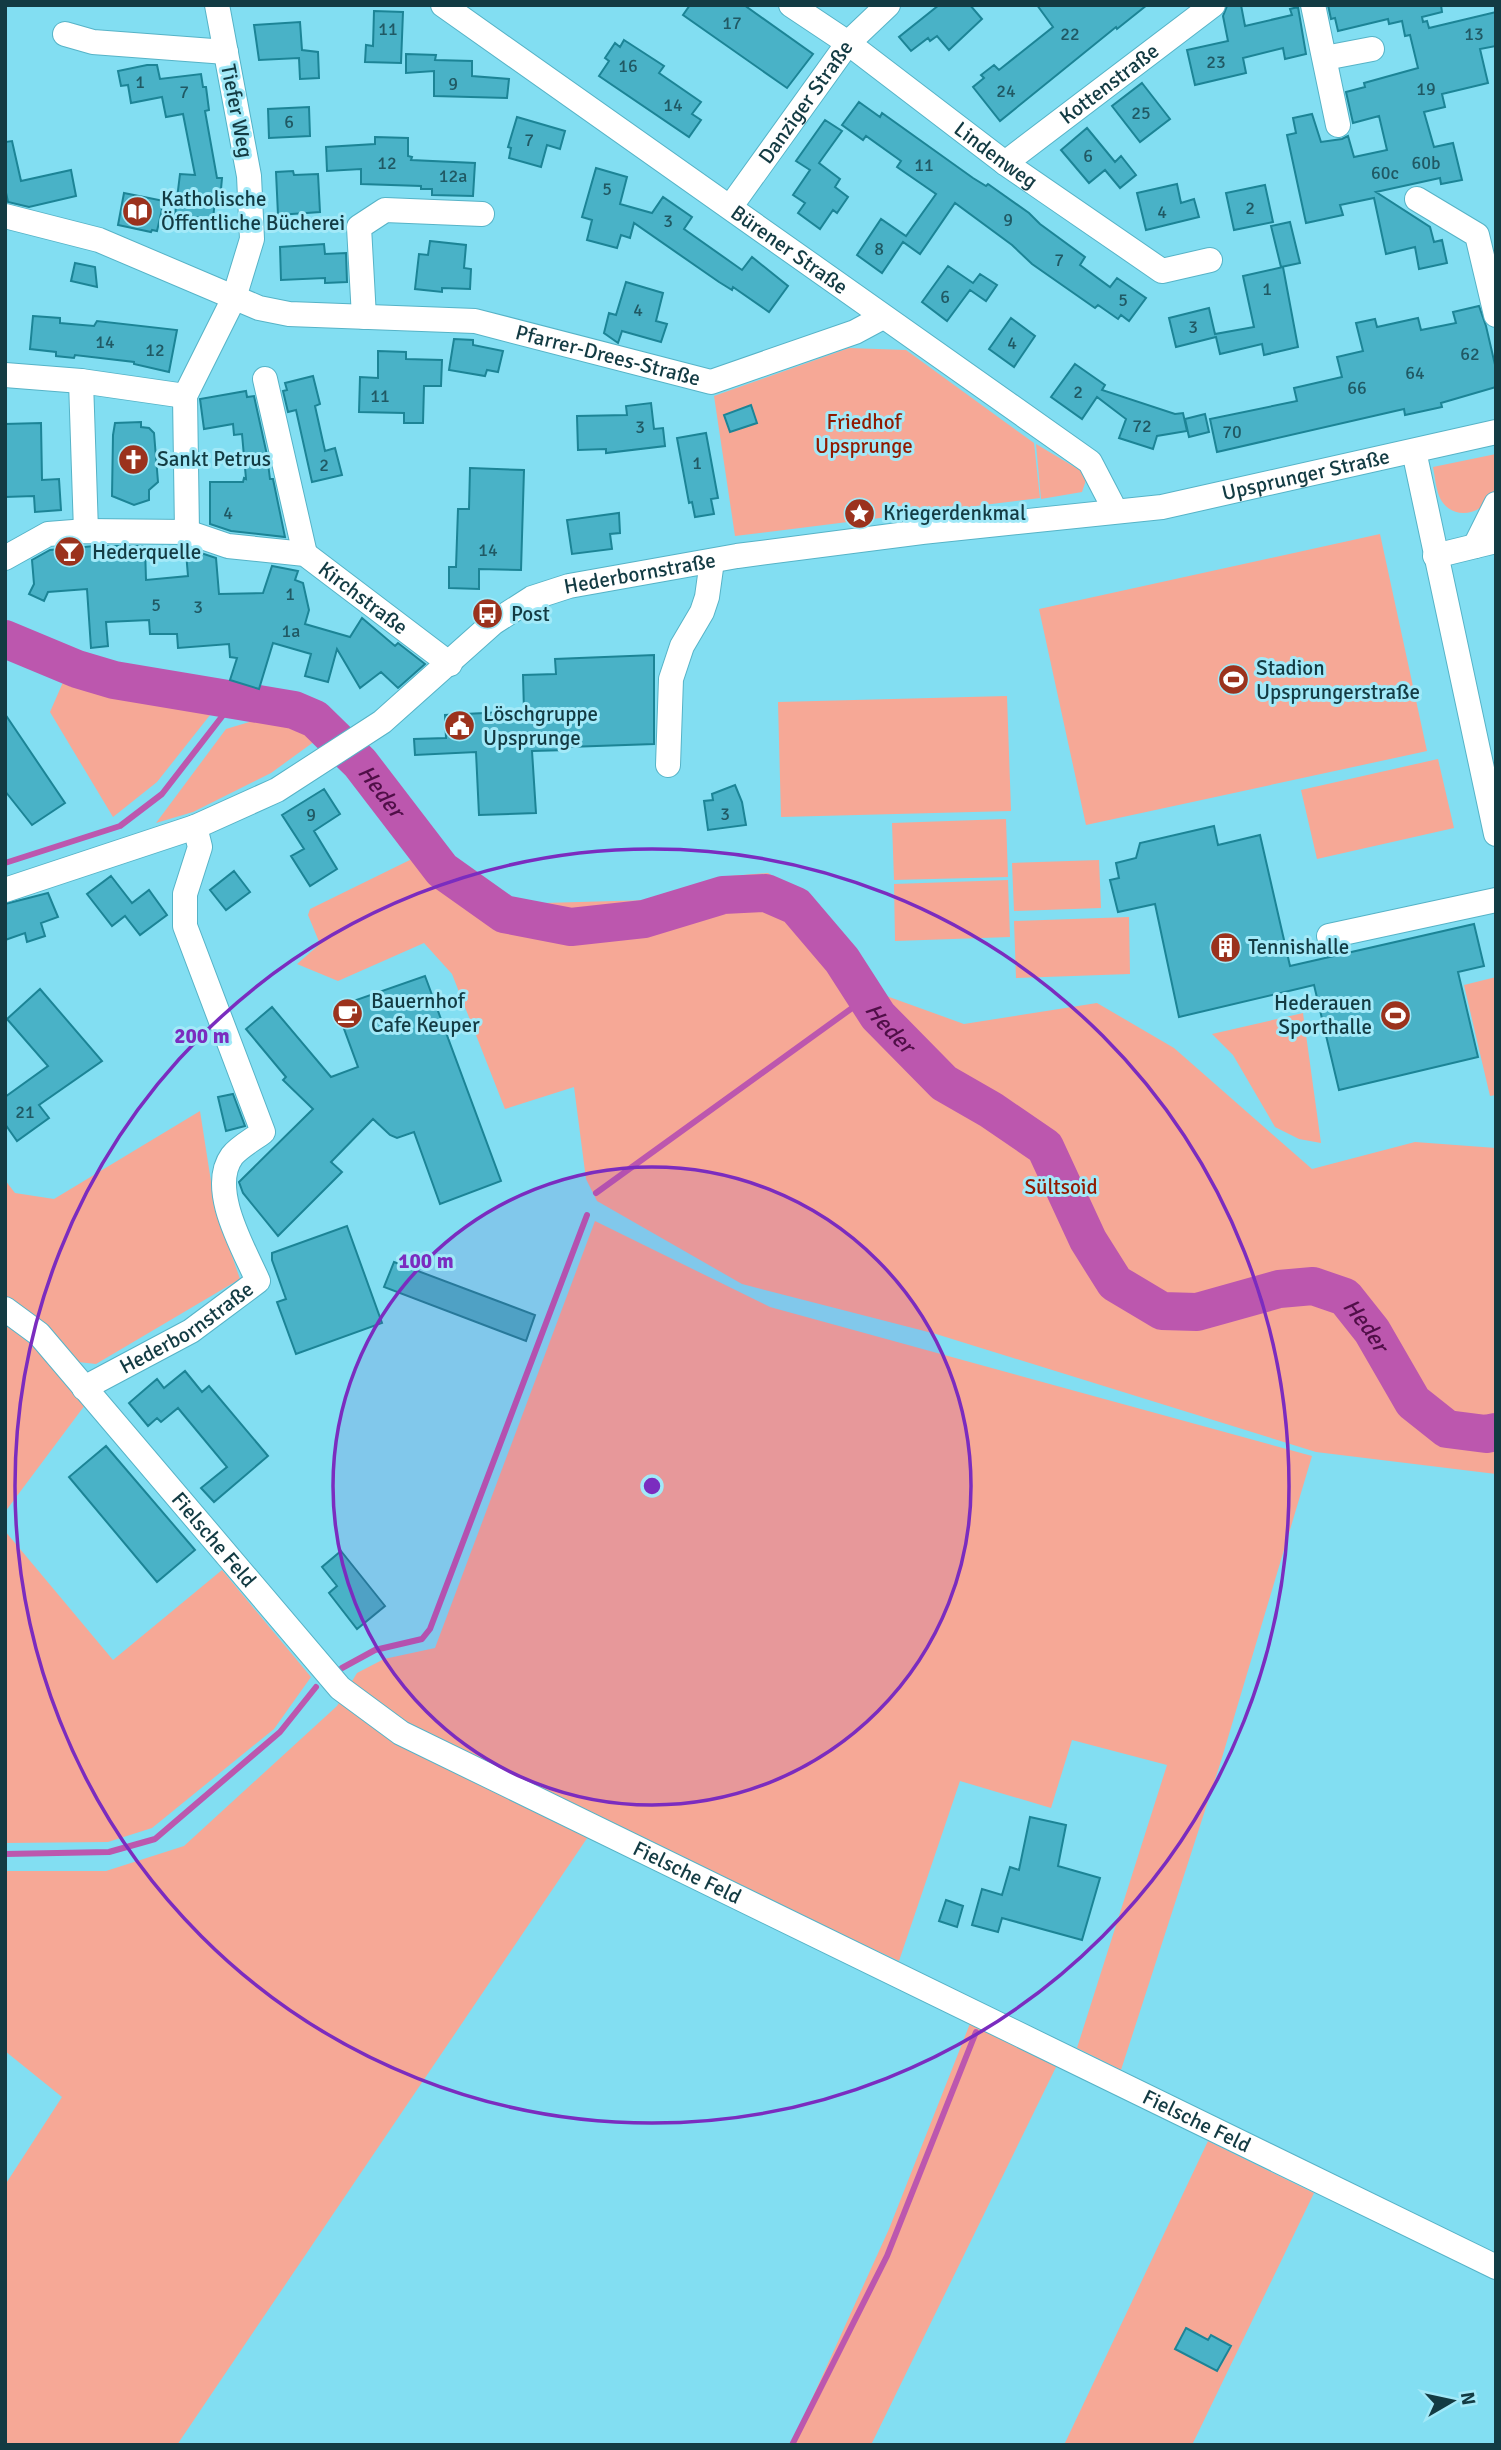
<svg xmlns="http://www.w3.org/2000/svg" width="1501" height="2450" viewBox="0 0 1501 2450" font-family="Signika,sans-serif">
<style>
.green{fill:#f6a896}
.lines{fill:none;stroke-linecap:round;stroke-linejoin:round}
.stream{stroke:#bc57ae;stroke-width:6}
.river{stroke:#bc57ae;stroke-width:38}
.building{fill:#49b2c7;stroke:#1c8496;stroke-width:2}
.minor-casing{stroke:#56b3c7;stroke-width:26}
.minor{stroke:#fff;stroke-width:24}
.ring{fill:none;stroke:#7b2cbf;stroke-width:3.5}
.labels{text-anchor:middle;stroke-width:6;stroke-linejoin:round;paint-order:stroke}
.number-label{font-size:18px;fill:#205964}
.street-label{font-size:21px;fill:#133b43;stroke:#a2e9f8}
.poi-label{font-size:21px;fill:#133b43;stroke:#a2e9f8;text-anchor:start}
.park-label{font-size:21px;fill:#911a00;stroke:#a2e9f8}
.water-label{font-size:23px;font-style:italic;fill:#500f48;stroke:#a2e9f8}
.centre{fill:#7b2cbf;stroke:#a2e9f8;stroke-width:3.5}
.ring-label{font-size:21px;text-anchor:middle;font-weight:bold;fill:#7b2cbf;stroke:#a2e9f8;stroke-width:6;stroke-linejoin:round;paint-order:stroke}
</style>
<rect width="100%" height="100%" fill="#82def2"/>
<!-- green -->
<path class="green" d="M849 348 906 350 1034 443 1040 498 735 536 714 396Z
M1036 444 1083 472 1086 480 1082 492 1041 499Z
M1496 454C1496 464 1498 478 1495 487 1489 512 1456 524 1441 500 1436 491 1435 477 1433 467Z
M1380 534 1427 751 1086 825 1039 609Z
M67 673 112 691 195 703 214 710 157 782 113 817 50 712Z
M1007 696 1011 811 781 817 778 702Z
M259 719 303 730 315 741 271 773 193 812 156 823 226 729Z
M1438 759 1454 828 1317 859 1301 790Z
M1006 819 1008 877 894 880 892 823Z
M416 857 431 882 457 902 438 880 441 857 505 904 650 900 730 876 768 873 812 900 881 994 964 1024 1097 1003 1174 1048 1312 1169 1415 1142 1496 1148V1474L1316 1452 936 1334 742 1284 597 1201 586 1179 574 1087 505 1109 452 974 424 943 338 981 297 964 320 944 308 915 310 909Z
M1099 860 1101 908 1014 911 1012 863Z
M1008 880 1010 937 895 941 894 884Z
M1129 917 1130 974 1016 978 1014 921Z
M1496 977V1095L1490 1096 1464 985Z
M1303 1013 1321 1143 1299 1139 1275 1127 1233 1055 1212 1034Z
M200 1111 215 1207 240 1279 96 1364 78 1362 46 1327 5 1295V1180L15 1193 54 1199Z
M595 1221 770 1307 1312 1456 1221 1761 1121 2070 1077 2048 1167 1765 1072 1740 1051 1808 960 1781 899 1961 598 1822 177 2445H5V2185L62 2097 5 2051V1871H106L184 1846 337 1706 357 1673 384 1659 435 1648Z
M5 1324 33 1346 85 1405 5 1512Z
M5 1531 113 1660 222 1570 311 1677 274 1729 152 1828 108 1842 5 1843Z
M971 2021 1058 2063 871 2445H791L889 2229Z
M1208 2141 1314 2193 1192 2445H1064Z"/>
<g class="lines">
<!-- stream -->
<path class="stream" d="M5 863 120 826 162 794 234 701
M596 1193 866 998
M342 1668 375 1650 422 1639 430 1629 587 1215
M5 1854 109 1852 155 1839 280 1732 316 1687
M792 2445 887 2256 976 2032"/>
<!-- river -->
<path class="river" id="s1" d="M5 639 77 669 114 680 294 710 315 719 360 763 442 870 504 914 571 927 644 919 723 895 766 893 796 906 842 960 878 1016 944 1083 991 1110 1045 1147 1088 1240 1115 1283 1162 1311 1197 1312 1279 1289 1313 1286 1345 1297 1372 1331 1413 1402 1447 1429 1486 1434 1496 1432"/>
</g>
<!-- building -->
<path class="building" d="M690 5H744L813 54 787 88 683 15Z
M939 5H970L982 19 949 50 937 36 930 41 928 38 911 51 899 37Z
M1037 5H1147L1117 29 1116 27 1000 121 973 87 984 78 981 75 994 65 999 70 1053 27Z
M1241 5 1245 26 1292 15 1290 9 1298 7 1306 54 1285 59 1283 48 1243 58 1246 73 1195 85 1187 50 1228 41 1223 16 1227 6Z
M1328 5H1441L1442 12 1422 17 1423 22 1427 21 1429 28 1496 12V46L1480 49 1488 83 1442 94 1445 107 1424 112 1434 147 1453 143 1462 180 1441 184 1440 178 1376 192 1430 227 1434 242 1442 240 1447 263 1419 269 1415 247 1386 254 1374 198 1340 205 1343 215 1306 223 1287 135 1296 133 1293 118 1312 114 1321 142 1342 139 1348 136 1354 157 1387 150 1379 116 1353 123 1346 92 1365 87 1364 83 1418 68 1410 35 1405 36 1402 21 1389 24 1388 19 1338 31 1335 18 1331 19Z
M374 11 403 12 401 63 365 62 366 45 373 46Z
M300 22 302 50 318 52 319 78 300 79 299 58 259 60 254 25Z
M624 40 664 66 659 73 701 102 692 114 701 120 689 137 599 76 609 61 605 58 615 43 620 47Z
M406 54 436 55 435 60 472 61V76L509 79 507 98 434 96V71L406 73Z
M147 65H157L160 79 201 74 203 87H206L209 110 205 111 217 178H222L220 200H215L213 219 175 215 180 174 195 175 183 114 166 117 162 97 131 103 128 85 121 86 118 71Z
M1142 83 1170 119 1140 142 1112 106Z
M859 102 880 117 882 113 973 178 986 186 988 184 1029 213 1040 224 1085 257 1080 265 1110 287 1117 278 1146 298 1129 321 1121 315 1118 319 1098 305 1095 308 1032 264 1012 245 955 203 920 254 903 242 882 273 857 255 881 219 906 236 936 194 897 167 901 161 866 136 863 140 842 125Z
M309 107 310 136 269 138 268 109Z
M517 117 565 131 560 149 547 145 541 167 509 158 511 148 508 147Z
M825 120 842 131 819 163 840 179 835 187 848 197 837 213 833 210 820 229 798 213 805 203 793 195 810 170 796 161Z
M1087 128 1115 162 1121 156 1136 175 1120 188 1105 170 1089 183 1061 150Z
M375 137 408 138V156L412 157 411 160 475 163 473 196 432 195V189H421V186L361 184V169L327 171 326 147 375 144Z
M12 141 21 181 71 170 76 196 29 207 8 202 5 188V142Z
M596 168 627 177 620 204 652 213 663 197 692 217 684 229 742 270 752 257 788 286 769 312 733 287 732 290 719 282 634 223 630 238 621 235 617 248 587 240 592 220 582 217Z
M293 171 294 175 318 174 320 212 278 215 276 172Z
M1177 184 1181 203 1194 199 1199 217 1146 230 1137 193Z
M1265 185 1273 222 1234 230 1226 193Z
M124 193 164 201 157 231 152 230 151 232 118 225Z
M1290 222 1300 263 1281 267 1271 226Z
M430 241 466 245 464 268 471 269 470 289 442 288V292L415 289 419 254 428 255Z
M324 244 325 254 346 253 347 282 325 283V278L281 280 280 247Z
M75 263 95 267 97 287 71 281Z
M948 266 973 283 980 274 997 285 986 301 970 290 947 321 922 302Z
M1283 267 1298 347 1264 355 1262 344 1220 354 1216 337 1176 347 1169 318 1209 308 1215 334 1254 327 1243 276Z
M626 282 663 293 656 321 667 324 661 342 622 331 618 343 604 333 609 313 616 315Z
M1479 306 1486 326 1496 369V387L1441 403 1442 407 1405 415 1404 409 1217 452 1210 419 1297 401 1294 388 1342 377 1337 357 1363 351 1356 323 1375 319 1377 327 1418 318 1421 330 1456 323 1453 312Z
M33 316 60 318V323L94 326 97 321 177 330 169 372 134 364V362L75 355 74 358 56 356V352L30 349Z
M1011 318 1035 336 1014 367 989 349Z
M454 339 473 340V345L503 351 498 372 487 370 485 376 449 370Z
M378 351 406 352V359L442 360 441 386H424L423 423H404V413L359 412 360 377 378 378Z
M1075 364 1105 385 1102 390 1175 414 1183 413 1187 431 1157 436 1153 449 1119 438 1126 419 1097 397 1082 419 1051 397Z
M313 376 320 404 315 406 325 451 335 448 342 475 312 482 296 410 288 412 283 391 287 390 285 383Z
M246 391 247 397 254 396 267 455 270 479H273L285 537 231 531 210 524V482H243L244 478 246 479 242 434 234 435 233 424 204 429 200 399Z
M651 403 654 429 663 428 665 446 606 453V449L578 450 577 416 627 415 626 406Z
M751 405 757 423 730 432 724 415Z
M1205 414 1209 432 1189 437 1185 419Z
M141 422V427L149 428 154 433 158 482 149 490V500L134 505 112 496 113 435 115 423Z
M41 423 42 480 59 479 61 510 35 512 34 496 5 497V424Z
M706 433 718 498 711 499 714 514 695 517 692 502 689 503 677 438Z
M470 468 524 470 521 570 479 569V589L449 588V567H456L458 509H469Z
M619 513 620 533 610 534 612 549 572 554 567 520Z
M95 546H145L146 580 188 576 186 552H198L216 558 219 594 263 593 272 566 298 571 295 580 303 583 309 610 305 624 350 637 362 618 395 646 398 643 425 664 398 688 381 672 360 688 337 649 328 682 305 676 311 654 273 643 259 689 230 680 237 658 230 657 229 644 178 648 177 634H150L149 620 106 622 108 646 91 648 87 589 48 592 44 601 29 594 34 584 32 560 50 550Z
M654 655V744L568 747V750L532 751 536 813 479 815 476 752 415 755 414 739 446 738 445 715 524 711 523 675 556 674 555 659Z
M5 714 65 803 32 825 5 791Z
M735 785 742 802 746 825 708 830 704 801 713 800 712 794Z
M324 789 340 814 314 831 337 869 310 886 291 856 304 849 282 815Z
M1214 826 1218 845 1260 835 1290 966 1474 924 1484 966 1458 972 1478 1057 1339 1090 1314 985 1179 1017 1155 904 1118 912 1110 880 1119 878 1116 863 1136 858 1140 843Z
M234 871 250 892 226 910 210 890Z
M111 876 132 903 149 890 167 915 140 935 125 916 112 926 87 894Z
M48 893 58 917 41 923 45 936 27 942 25 933 5 940V904Z
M425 976 501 1181 440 1204 414 1132 397 1138 390 1135 373 1119 331 1162 342 1172 278 1236 243 1193 239 1182 313 1109 283 1080 286 1077 246 1029 272 1007 331 1077 358 1067 336 1007Z
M40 989 102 1061 39 1105 49 1118 17 1141 5 1124V1097L48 1066 7 1019Z
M233 1094 245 1126 226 1131 218 1097Z
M347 1226 382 1323 296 1354 277 1302 286 1299 272 1260V1253Z
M394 1262 535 1315 526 1341 384 1287Z
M185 1371 202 1392 209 1386 268 1456 214 1502 201 1488 227 1467 178 1408 161 1422 157 1418 148 1426 129 1403 157 1379 164 1388Z
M106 1446 195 1550 157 1582 69 1477Z
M341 1551 385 1606 357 1629 329 1593 337 1586 322 1567Z
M1030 1817 1066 1825 1058 1866 1100 1878 1082 1940 1002 1918 998 1932 972 1925 982 1889 1002 1895 1010 1867 1019 1870Z
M946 1900 963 1906 957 1927 939 1921Z
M1186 2328 1208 2340 1211 2335 1231 2346 1217 2371 1175 2349Z"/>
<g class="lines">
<defs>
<g id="minor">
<path id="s2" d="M443 5 1090 462 1115 510"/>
<path id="s3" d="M791 5 848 43 1005 163 1162 271 1210 260"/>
<path d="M1313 5 1338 125"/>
<path d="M65 34 93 42 226 52"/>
<path d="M1325 58 1372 49"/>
<path id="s4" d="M1005 163 1213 5"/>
<path d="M1417 199 1477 235 1496 315"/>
<path id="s5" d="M731 206 848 43 888 5"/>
<path id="s6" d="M5 216 99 240 259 308 289 314 475 321 711 382 855 332 883 317"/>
<path d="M364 317 359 227 385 210 482 214"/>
<path d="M5 375 81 381 185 396"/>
<path d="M265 379 305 554"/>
<path d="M81 381 86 531"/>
<path d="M1414 451 1496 834"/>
<path d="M187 532 185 396 234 298 252 239 249 176 217 5"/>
<path d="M1475 546 1496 504"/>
<path d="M1435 556 1496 541"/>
<path id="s7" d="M5 558 48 534 86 531 187 532 228 546 305 554 450 664"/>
<path d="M668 765 671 679 682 646 702 612 707 597 712 561"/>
<path id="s8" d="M5 890 195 827 277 790 382 722 493 623 532 598 569 586 737 556 922 532 1162 507 1496 432"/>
<path d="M1329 936 1496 900"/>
<path id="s9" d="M5 1309 39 1334 340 1688 401 1733 1496 2267"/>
<path id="s10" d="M84 1388 191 1331 258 1281C244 1249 208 1189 232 1156 239 1147 254 1139 263 1132L185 926V894L200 847 195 827"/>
</g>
</defs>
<!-- minor casing -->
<use href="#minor" class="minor-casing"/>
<!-- minor -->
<use href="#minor" class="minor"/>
</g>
<!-- distance rings -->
<circle cx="652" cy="1486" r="319" fill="#7b2cbf" fill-opacity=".12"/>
<g class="ring">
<circle cx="652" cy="1486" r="319"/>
<circle cx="652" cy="1486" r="637"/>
</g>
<!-- icons -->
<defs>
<symbol id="library-disc" viewBox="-11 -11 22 22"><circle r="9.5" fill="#9b321d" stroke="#a2e9f8"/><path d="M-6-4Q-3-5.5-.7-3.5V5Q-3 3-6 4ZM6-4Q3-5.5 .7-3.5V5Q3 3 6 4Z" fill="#fff"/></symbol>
<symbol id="church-disc" viewBox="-11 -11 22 22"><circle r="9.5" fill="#9b321d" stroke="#a2e9f8"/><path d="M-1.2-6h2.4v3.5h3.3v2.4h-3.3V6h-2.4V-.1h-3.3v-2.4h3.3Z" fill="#fff"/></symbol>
<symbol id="sight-disc" viewBox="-11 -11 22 22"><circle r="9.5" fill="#9b321d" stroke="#a2e9f8"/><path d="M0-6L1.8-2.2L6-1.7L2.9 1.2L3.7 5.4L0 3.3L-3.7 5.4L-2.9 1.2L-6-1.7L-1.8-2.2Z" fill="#fff"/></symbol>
<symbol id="bar-disc" viewBox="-11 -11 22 22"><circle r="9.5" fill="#9b321d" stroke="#a2e9f8"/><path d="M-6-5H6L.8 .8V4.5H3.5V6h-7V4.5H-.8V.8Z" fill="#fff"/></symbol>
<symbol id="bus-disc" viewBox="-11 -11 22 22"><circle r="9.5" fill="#9b321d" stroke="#a2e9f8"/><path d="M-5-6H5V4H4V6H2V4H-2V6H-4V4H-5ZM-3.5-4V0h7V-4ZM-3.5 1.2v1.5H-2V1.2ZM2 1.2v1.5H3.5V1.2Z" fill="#fff"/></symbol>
<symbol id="stadium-disc" viewBox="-11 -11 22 22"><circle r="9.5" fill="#9b321d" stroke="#a2e9f8"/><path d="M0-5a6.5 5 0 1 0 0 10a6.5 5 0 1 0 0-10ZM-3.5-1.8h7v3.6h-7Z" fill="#fff"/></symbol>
<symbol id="civic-disc" viewBox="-11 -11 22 22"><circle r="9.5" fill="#9b321d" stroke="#a2e9f8"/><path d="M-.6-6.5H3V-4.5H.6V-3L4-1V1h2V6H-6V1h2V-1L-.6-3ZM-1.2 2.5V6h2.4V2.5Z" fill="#fff"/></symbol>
<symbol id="building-disc" viewBox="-11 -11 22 22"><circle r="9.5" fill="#9b321d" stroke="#a2e9f8"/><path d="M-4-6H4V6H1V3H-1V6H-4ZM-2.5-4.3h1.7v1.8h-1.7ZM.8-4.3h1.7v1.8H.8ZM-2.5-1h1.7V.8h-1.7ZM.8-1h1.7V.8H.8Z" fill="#fff"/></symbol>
<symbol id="cafe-disc" viewBox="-11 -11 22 22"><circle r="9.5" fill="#9b321d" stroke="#a2e9f8"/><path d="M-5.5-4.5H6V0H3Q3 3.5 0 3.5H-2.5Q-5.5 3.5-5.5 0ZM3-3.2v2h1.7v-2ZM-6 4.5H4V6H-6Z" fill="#fff"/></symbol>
</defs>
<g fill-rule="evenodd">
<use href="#library-disc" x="120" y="194" width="35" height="35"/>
<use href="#church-disc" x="116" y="442" width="35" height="35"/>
<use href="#sight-disc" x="842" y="496" width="35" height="35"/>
<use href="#bar-disc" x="52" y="534" width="35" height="35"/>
<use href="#bus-disc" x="470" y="596" width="35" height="35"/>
<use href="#stadium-disc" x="1216" y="662" width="35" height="35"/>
<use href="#civic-disc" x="442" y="708" width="35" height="35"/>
<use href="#building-disc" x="1208" y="930" width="35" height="35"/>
<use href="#cafe-disc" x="330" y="996" width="35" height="35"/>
<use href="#stadium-disc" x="1378" y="998" width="35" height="35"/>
</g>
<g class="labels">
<!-- number labels -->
<g class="number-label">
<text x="732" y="29">17</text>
<text x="388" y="35">11</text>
<text x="1070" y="40">22</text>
<text x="1474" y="40">13</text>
<text x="1216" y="68">23</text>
<text x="628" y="72">16</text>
<text x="140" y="88">1</text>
<text x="453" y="90">9</text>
<text x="1426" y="95">19</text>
<text x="1006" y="97">24</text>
<text x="184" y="98">7</text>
<text x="673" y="111">14</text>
<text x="1141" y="119">25</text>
<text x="289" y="128">6</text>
<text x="529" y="146">7</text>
<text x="1088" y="162">6</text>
<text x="387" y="169">12</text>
<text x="1426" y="169">60b</text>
<text x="924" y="171">11</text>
<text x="1385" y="179">60c</text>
<text x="453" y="182">12a</text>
<text x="607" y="195">5</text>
<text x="1250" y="214">2</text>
<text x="1162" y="218">4</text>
<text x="1008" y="226">9</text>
<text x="668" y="227">3</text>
<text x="879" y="255">8</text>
<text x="1059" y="266">7</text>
<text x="1267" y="295">1</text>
<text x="945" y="303">6</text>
<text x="1123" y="306">5</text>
<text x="638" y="316">4</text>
<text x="1193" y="333">3</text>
<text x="105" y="348">14</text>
<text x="1012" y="349">4</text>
<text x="155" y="356">12</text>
<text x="1470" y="360">62</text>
<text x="1415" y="379">64</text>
<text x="1357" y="394">66</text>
<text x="1078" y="398">2</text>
<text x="380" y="402">11</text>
<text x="1142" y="432">72</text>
<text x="640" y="433">3</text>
<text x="1232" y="438">70</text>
<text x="697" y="469">1</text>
<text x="324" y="471">2</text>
<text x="228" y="519">4</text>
<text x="488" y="556">14</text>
<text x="290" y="600">1</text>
<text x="156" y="611">5</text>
<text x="198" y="613">3</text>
<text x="291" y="637">1a</text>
<text x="725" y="820">3</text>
<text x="311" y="821">9</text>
<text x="25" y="1118">21</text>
</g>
<!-- street labels -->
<g class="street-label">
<text dy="7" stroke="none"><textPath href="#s4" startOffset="131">Kottenstraße</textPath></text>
<text dy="7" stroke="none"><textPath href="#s5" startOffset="128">Danziger Straße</textPath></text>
<text transform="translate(237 111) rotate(79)" y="7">Tiefer Weg</text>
<text dy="7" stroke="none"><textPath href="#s3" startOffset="254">Lindenweg</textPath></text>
<text dy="7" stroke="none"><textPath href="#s2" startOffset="424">Bürener Straße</textPath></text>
<text dy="7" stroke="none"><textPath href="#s6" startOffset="625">Pfarrer-Drees-Straße</textPath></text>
<text dy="7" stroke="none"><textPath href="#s8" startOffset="1395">Upsprunger Straße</textPath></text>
<text dy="7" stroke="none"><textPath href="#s8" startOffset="721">Hederbornstraße</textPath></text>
<text dy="7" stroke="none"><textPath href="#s7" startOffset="382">Kirchstraße</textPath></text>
<text dy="7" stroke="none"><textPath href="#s10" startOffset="119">Hederbornstraße</textPath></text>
<text dy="7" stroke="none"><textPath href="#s9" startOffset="312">Fielsche Feld</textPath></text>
<text dy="7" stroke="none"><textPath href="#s9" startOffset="901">Fielsche Feld</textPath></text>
<text dy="7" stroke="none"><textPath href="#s9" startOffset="1468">Fielsche Feld</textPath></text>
</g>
<!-- poi labels -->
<g class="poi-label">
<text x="161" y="206">Katholische<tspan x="161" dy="24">Öffentliche Bücherei</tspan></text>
<text x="157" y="466">Sankt Petrus</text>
<text x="883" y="520">Kriegerdenkmal</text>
<text x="92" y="559">Hederquelle</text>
<text x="511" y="621">Post</text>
<text x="1256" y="675">Stadion<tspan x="1256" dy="24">Upsprungerstraße</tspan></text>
<text x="483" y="721">Löschgruppe<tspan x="483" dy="24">Upsprunge</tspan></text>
<text x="1248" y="954">Tennishalle</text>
<text x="371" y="1008">Bauernhof<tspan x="371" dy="24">Cafe Keuper</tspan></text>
<text x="1372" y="1010" text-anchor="end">Hederauen<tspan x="1372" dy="24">Sporthalle</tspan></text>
</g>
<!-- park labels -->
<g class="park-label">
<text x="864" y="429">Friedhof<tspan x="864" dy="24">Upsprunge</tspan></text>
<text x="1061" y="1194">Sültsoid</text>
</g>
<!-- water labels -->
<g class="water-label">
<text dy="8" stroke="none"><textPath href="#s1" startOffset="420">Heder</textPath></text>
<text dy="8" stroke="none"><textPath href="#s1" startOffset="1050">Heder</textPath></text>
<text dy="8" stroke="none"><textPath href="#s1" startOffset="1678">Heder</textPath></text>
</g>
</g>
<circle cx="652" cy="1486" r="10" class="centre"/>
<g class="ring-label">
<text x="202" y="1043">200 m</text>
<text x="426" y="1268">100 m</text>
</g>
<!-- border -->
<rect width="1501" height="2450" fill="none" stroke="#133b43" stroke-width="14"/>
<!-- north arrow -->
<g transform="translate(1452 2401) rotate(81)" stroke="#a2e9f8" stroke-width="5" paint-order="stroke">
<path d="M0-5L12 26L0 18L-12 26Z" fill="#133b43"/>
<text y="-10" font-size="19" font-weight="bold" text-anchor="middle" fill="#133b43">N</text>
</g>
</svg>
